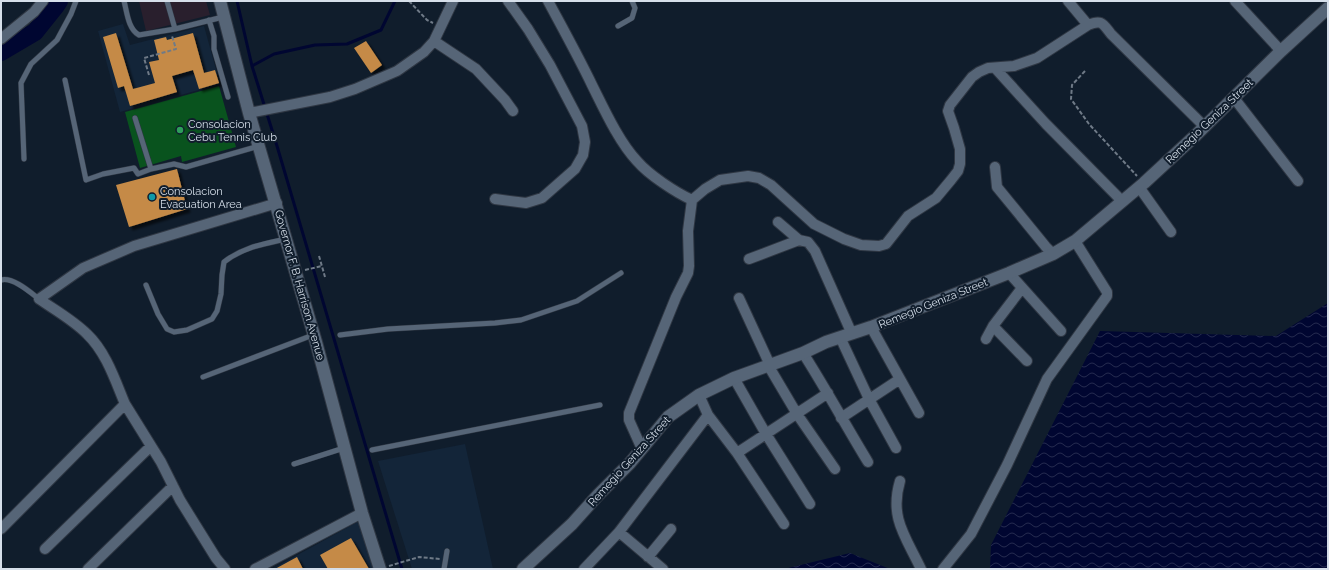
<svg xmlns="http://www.w3.org/2000/svg" width="1329" height="570" viewBox="0 0 1329 570" font-family="Raleway,sans-serif">
<style>
.industrial{fill:#291f2d}
.built{fill:#132539}
.grass{fill:#09531e}
.water{fill:url(#water-waves)}
.lines{fill:none;stroke-linecap:round;stroke-linejoin:round}
.stream{stroke:#000631;stroke-width:3}
.river{stroke:#000631;stroke-width:18}
.building{fill:#c58a46;filter:url(#shadow)}
.lane-casing{stroke:#2f3743;stroke-width:6}
.street-casing{stroke:#2f3743;stroke-width:12}
.secondary-casing{stroke:#2f3743;stroke-width:14}
.path{stroke:#6f7a87;stroke-width:2;stroke-dasharray:4 2;stroke-linecap:butt}
.lane{stroke:#566577;stroke-width:5}
.street{stroke:#566577;stroke-width:10}
.secondary{stroke:#566577;stroke-width:12}
.leisure-dot{fill:#2e9e5b;stroke:#101d2c;stroke-width:1.5}
.culture-dot{fill:#0f9aa8;stroke:#101d2c;stroke-width:1.5}
.labels{text-anchor:middle;stroke-width:4;stroke-linejoin:round;paint-order:stroke}
.street-label{font-size:11px;fill:#d6dfea;stroke:#101d2c}
.poi-label{font-size:11px;fill:#d6dfea;stroke:#101d2c;text-anchor:start}
</style>
<defs>
<pattern id="water-waves" width="16" height="10" patternUnits="userSpaceOnUse"><rect width="16" height="10" fill="#000631"/><path d="M0 5q4-4 8 0t8 0" fill="none" stroke="#242a4f"/></pattern>
<filter id="shadow"><feDropShadow dx="3.5" dy="3.5" stdDeviation="1" flood-color="#0009"/></filter>
</defs>
<rect width="100%" height="100%" fill="#101d2c"/>
<!-- industrial -->
<path class="industrial" d="M139 1H206L210 15 146 31Z"/>
<!-- built -->
<path class="built" d="M123 24 130 45 204 26 220 84 120 112 98 31Z
M465 444 493 569H412L378 461Z
M361 520 374 569H272Z"/>
<!-- grass -->
<path class="grass" d="M219 86 236 147 182 162 181 156 140 168 125 112Z"/>
<!-- water -->
<path class="water" d="M1328 303V569H990L991 545 1100 331 1276 336Z
M850 553 890 569H784Z"/>
<g class="lines">
<!-- stream -->
<path class="stream" d="M237 1 252 66 277 146 402 569
M252 66 274 54 315 45 347 44 381 30 395 1"/>
<!-- river -->
<path class="river" d="M1 52 35 32 55 7 59 1"/>
</g>
<!-- building -->
<path class="building" d="M116 33 133 89 155 83 149 62 159 60 154 40 166 37 167 40 193 33 204 73 215 70 219 83 199 89 193 70 172 76 177 92 130 106 124 86 118 88 103 37Z
M366 41 382 65 371 73 354 48Z
M177 169 187 209 129 227 116 185Z
M351 538 369 569H328L320 555Z
M297 557 303 569H275Z"/>
<g class="lines">
<defs>
<path id="lane" d="M124 1C127 12 128 29 139 35L175 29
M167 1 175 29 223 17
M209 20 214 36V49L228 97
M618 26 632 18 635 8 632 1
M65 80 86 180 103 174 134 168 138 174 151 169 174 164 186 167 259 146
M135 118 151 169
M24 159 21 83 31 64 57 40 71 14 76 1
M1 280C13 277 30 292 39 299
M146 285 158 314 167 329 174 332 187 330 212 319 217 311 221 294 222 275 224 262C243 247 264 244 286 239
M340 335 388 329 495 323 521 320 577 301 621 273
M203 377 313 335
M372 450 600 405
M294 464 344 448
M444 569 447 551"/>
<path id="street" d="M548 1C563 29 578 56 592 85 604 109 619 142 637 161 649 175 675 192 692 200
M1068 1 1088 25
M1235 1 1281 51
M1 39 34 12 43 1
M434 41 476 69 505 100 513 111
M995 68 1046 124 1122 201
M1234 98 1298 181
M249 113 330 97 355 89 397 71 424 52 434 41 453 1
M995 167 997 187 1046 247 1053 254
M1139 187 1171 232
M495 199 526 203 542 198 575 169 583 155 585 142 582 126 550 65 528 29 508 1
M778 222 799 240 808 242 815 251 852 334
M749 259 799 240
M1009 273 1061 331
M739 298 770 365
M993 326 1027 361
M871 327 919 413
M840 337 869 399 896 448
M986 339 993 326 1022 288
M803 353C826 389 846 426 868 462
M768 365 797 414 835 469
M734 378 766 434 810 504
M699 395 708 415 737 453 784 524
M125 404C115 380 106 352 87 334 73 320 55 310 39 299L83 268 134 246 277 203
M841 418 900 379
M642 449 629 420V413L676 297 688 273 689 266 688 231 692 200 705 189 720 180 748 176 759 178 771 185 814 224 844 239 861 245 879 246 886 244 908 216 936 198 951 180 958 171 960 164V149L954 128 948 111 950 105 972 77 979 72 988 68 1014 66 1037 58 1088 25C1102 19 1103 24 1111 34L1205 127
M737 453 828 393
M900 481C889 518 906 537 921 569
M1 529 125 404 161 462 180 500 216 558 225 569
M619 532 663 569
M45 549 151 446
M648 557 671 529
M88 569 173 486
M255 569 362 513
M584 569 619 532 708 415
M943 569 971 534 1007 465 1047 379 1107 296V292L1075 241"/>
<path id="secondary" d="M220 1 249 113 316 342 362 513 380 569
M523 569 572 524 598 495 630 463 668 417 699 395 734 378 803 353 826 342 871 327 1009 273 1053 254 1075 241 1144 183 1196 135 1281 51 1328 8"/>
</defs>
<!-- lane casing -->
<use href="#lane" class="lane-casing"/>
<!-- street casing -->
<use href="#street" class="street-casing"/>
<!-- secondary casing -->
<use href="#secondary" class="secondary-casing"/>
<!-- path -->
<path class="path" d="M409 1 427 20 433 23
M1085 71 1072 85 1071 99 1089 124 1137 176
M149 75 144 58 176 49 172 36
M319 256 325 277
M305 270 322 266
M389 566 419 557 440 559"/>
<!-- lane -->
<use href="#lane" class="lane"/>
<!-- street -->
<use href="#street" class="street"/>
<!-- secondary -->
<use href="#secondary" class="secondary"/>
</g>
<!-- markers -->
<circle class="leisure-dot" cx="180" cy="130" r="4"/>
<circle class="culture-dot" cx="152" cy="197" r="4"/>
<g class="labels">
<!-- street labels -->
<g class="street-label">
<text transform="translate(1209 121) rotate(-44)" y="4">Remegio Geniza Street</text>
<text transform="translate(300 285) rotate(74)" y="4">Governor F. B. Harrison Avenue</text>
<text transform="translate(933 303) rotate(-22)" y="4">Remegio Geniza Street</text>
<text transform="translate(629 461) rotate(-48)" y="4">Remegio Geniza Street</text>
</g>
<!-- poi labels -->
<g class="poi-label">
<text x="188" y="128">Consolacion<tspan x="188" dy="13">Cebu Tennis Club</tspan></text>
<text x="160" y="195">Consolacion<tspan x="160" dy="13">Evacuation Area</tspan></text>
</g>
</g>
<!-- border -->
<rect width="1329" height="570" fill="none" stroke="#d6dfea" stroke-width="4"/>
</svg>
